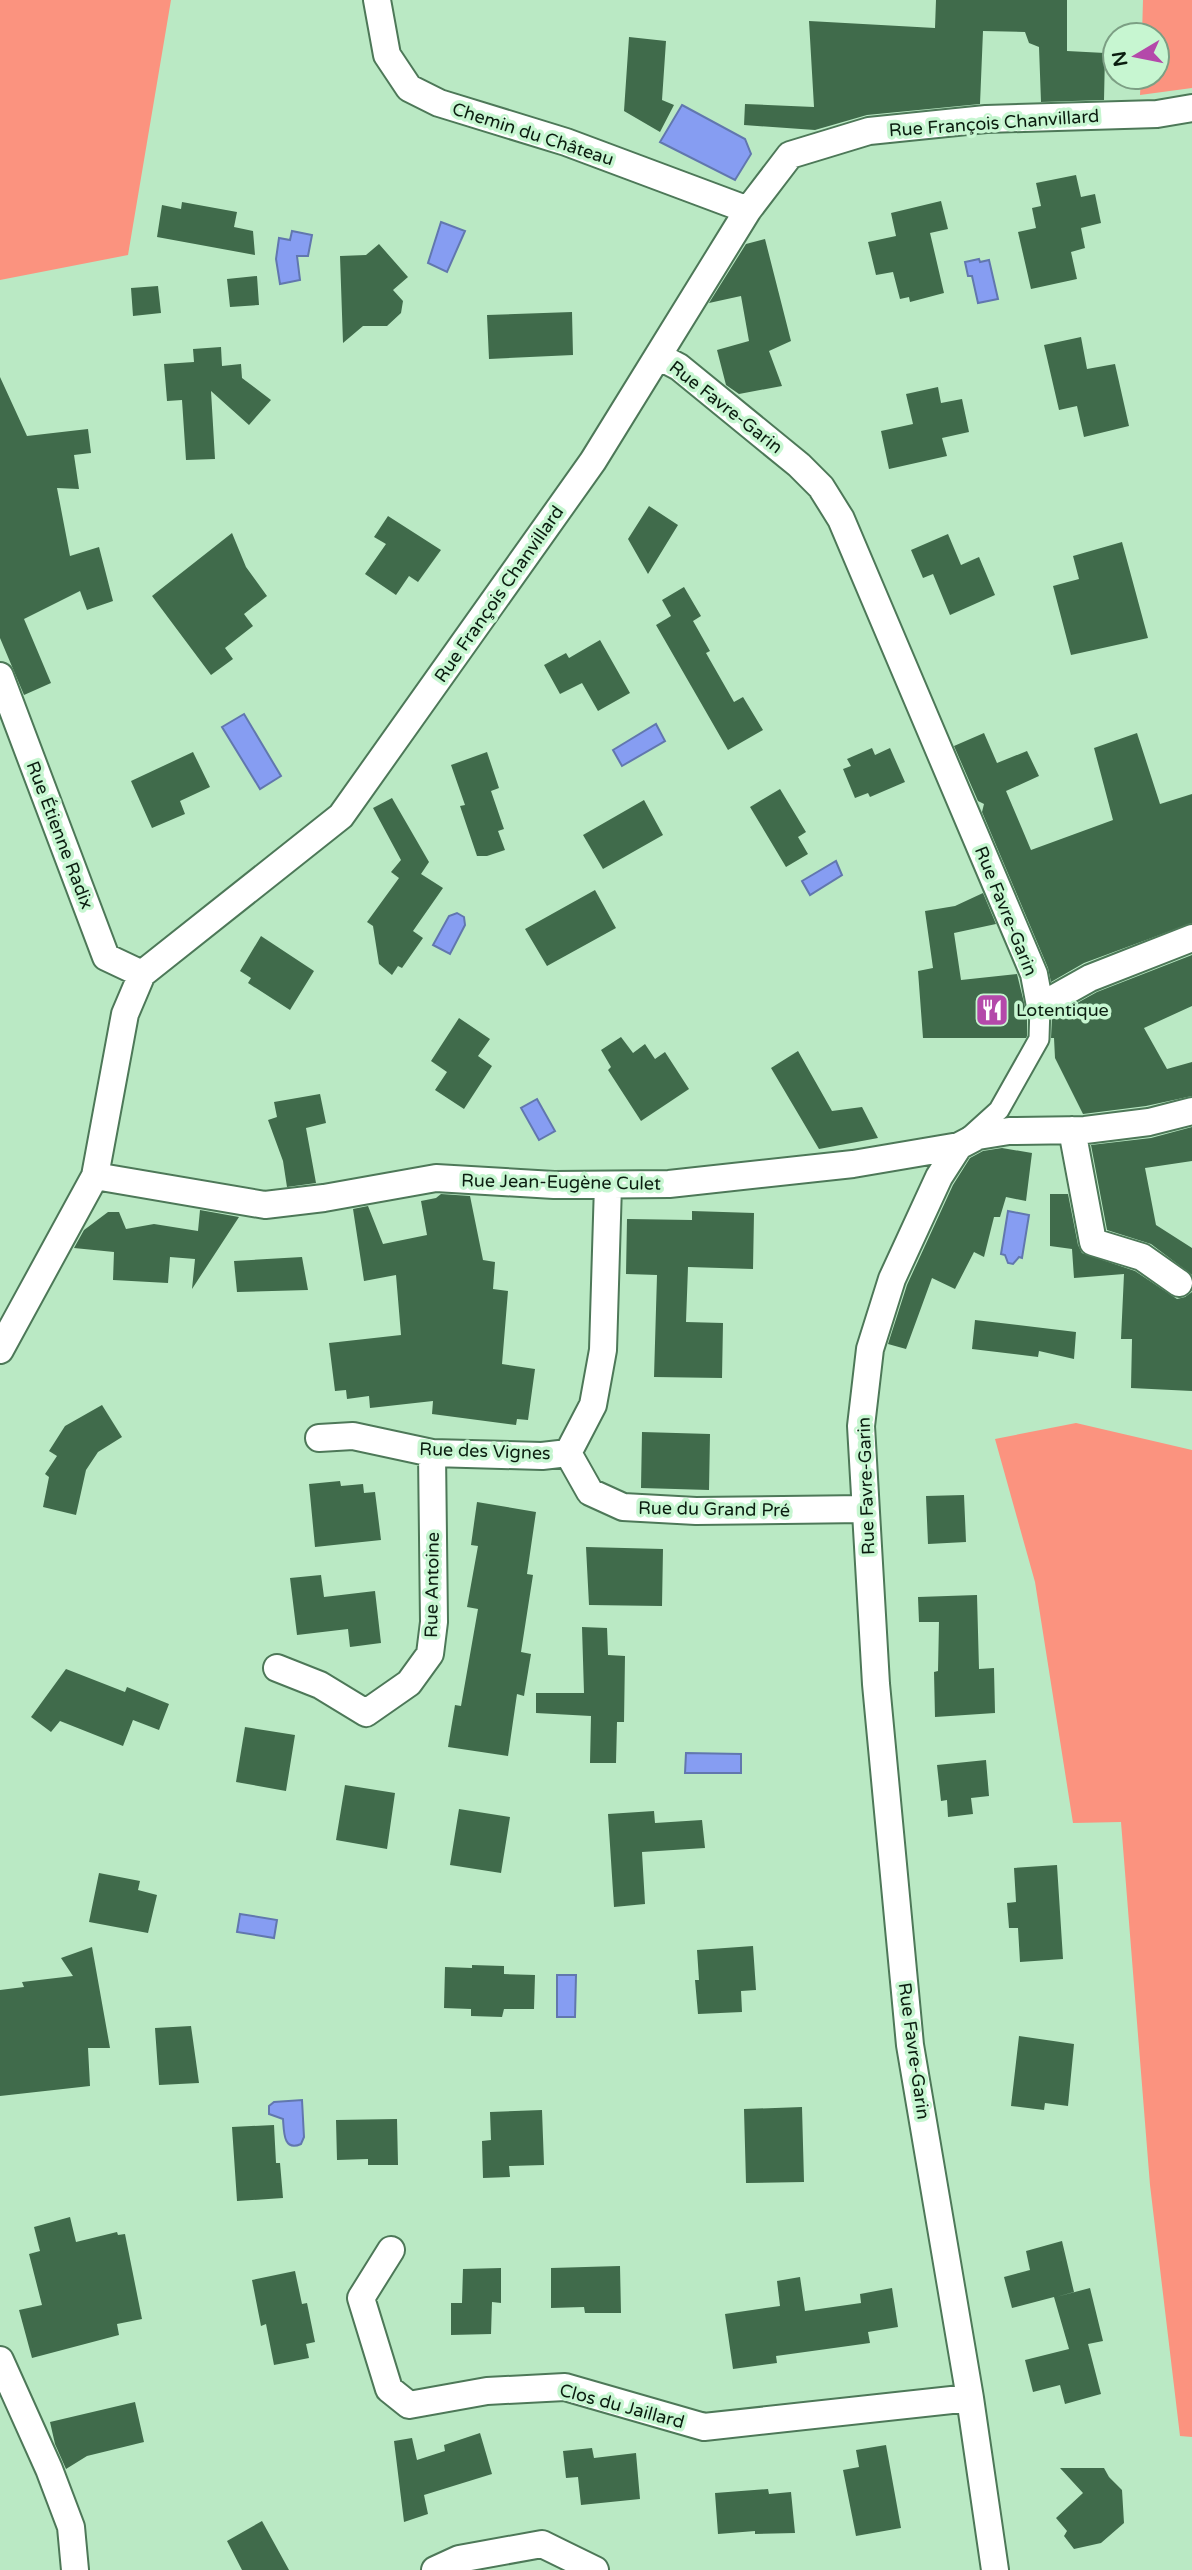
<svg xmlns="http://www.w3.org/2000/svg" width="1192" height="2570" viewBox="0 0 1192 2570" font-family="'Varela Round',sans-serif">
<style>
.green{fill:#fb937f}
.water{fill:#869df2;stroke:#6177ae;stroke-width:2}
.building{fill:#406b4b}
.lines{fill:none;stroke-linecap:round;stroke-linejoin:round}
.pedestrian-casing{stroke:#4d7858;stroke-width:23}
.minor-casing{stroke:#4d7858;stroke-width:30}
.pedestrian{stroke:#fff;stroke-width:19}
.minor{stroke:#fff;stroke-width:26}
.labels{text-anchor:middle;stroke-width:7;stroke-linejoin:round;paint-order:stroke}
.street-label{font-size:18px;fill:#0b1d10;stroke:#c7f6d1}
.poi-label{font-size:18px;fill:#0b1d10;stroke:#c7f6d1;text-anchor:start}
</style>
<rect width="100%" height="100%" fill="#bae9c4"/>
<!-- green -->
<path class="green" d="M0 0H171L128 255 0 280Z
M1143 0H1192V88L1140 95 1141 77H1157V35H1142Z
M1076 1423 1192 1450V2437L1180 2436 1150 2185 1121 1822 1073 1823 1035 1582 995 1439Z"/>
<!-- water -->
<path class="water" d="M682 105 745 139 751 154 735 180 660 142Z
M441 222 465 231 447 272 428 263Z
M292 231 312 235 308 256H297L300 280 280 284 276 259 279 238 290 240Z
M979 259 980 262 989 260 998 299 978 303 972 276H968L965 262Z
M244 714 281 776 260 789 222 727Z
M656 724 665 741 622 766 613 750Z
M836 861 842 875 810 895 802 881Z
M457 913 464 917 465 925 450 954 433 945 449 916Z
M537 1099 555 1131 539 1140 521 1108Z
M1008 1211 1029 1215 1022 1258 1019 1257 1013 1264 1008 1263 1005 1255 1001 1254Z
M686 1753 741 1754V1773H685Z
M240 1914 277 1920 274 1938 237 1932Z
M557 1975H576L575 2017H557Z
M302 2100 304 2137 301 2144C283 2152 284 2131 283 2119L269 2114V2106L274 2102Z"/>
<!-- building -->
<path class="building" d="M936 0H1067V51L1105 53 1104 100 1041 102 1039 47 1029 43 1025 32 983 31 980 104 867 115 815 130 744 125 745 104 814 107 809 21 935 28Z
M629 37 666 41 662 100 674 105 660 132 624 111Z
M1076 175 1081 197 1095 194 1101 223 1081 228 1085 248 1071 252 1077 279 1031 289 1018 232 1036 228 1032 208 1041 206 1036 183Z
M941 201 948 229 930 233 944 293 910 302 909 297 900 299 893 272 876 275 868 242 896 236 891 213Z
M182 202 237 212 234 227 253 231 255 255 157 237 162 205 181 209Z
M765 239 791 341 769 351 782 386 739 394 726 385 717 350 749 341 741 296 709 303 746 244Z
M379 244 408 277 393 290 403 301 401 313 387 326H363L343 343 340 256 366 255Z
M257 276 259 305 230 307 227 279Z
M158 286 161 313 133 316 131 288Z
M572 312 573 355 489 359 487 315Z
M1081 337 1087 369 1115 364 1129 426 1084 437 1077 406 1059 410 1044 345Z
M221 347 222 366 241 364 242 378 271 400 249 425 211 391 215 459 186 460 182 400 167 401 164 364 194 362 193 349Z
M0 377 27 436 88 429 91 453 74 455 79 489 57 488 70 556 99 547 113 601 87 610 80 591 24 619 51 683 24 695 0 638Z
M938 387 941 403 962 399 969 432 942 438 947 456 889 469 881 431 913 424 906 394Z
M649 506 678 525 648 574 628 539Z
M388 516 441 550 418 582 409 576 396 595 365 574 386 544 374 537Z
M232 533 246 567 267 596 244 614 253 626 225 648 233 659 211 675 152 596Z
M948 534 961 565 979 557 995 595 950 615 933 574 923 578 911 550Z
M1122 542 1148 638 1071 655 1053 586 1079 579 1073 556Z
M684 587 701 616 693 621 710 651 706 653 734 702 743 697 763 730 728 750 656 625 671 616 662 600Z
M600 640 630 693 598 711 582 683 560 694 544 665 566 653 569 658Z
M984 733 997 763 1027 751 1039 776 1006 791 1031 850 1113 820 1094 748 1137 733 1160 804 1192 794V923L1084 963 1051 982 1048 968 982 812 984 804 978 801 954 746Z
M872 748 875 755 890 748 905 782 870 797 868 793 855 798 843 769 851 766 847 759Z
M193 752 210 787 180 801 185 814 152 828 131 781Z
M487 752 499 788 491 791 504 829 498 831 505 850 487 856H477L460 806 465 805 451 765Z
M780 789 806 832 798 837 808 854 786 867 750 807Z
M392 798 429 862 421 874 443 888 413 931 423 938 402 968 398 966 392 975 379 964 373 926 367 922 399 878 391 872 401 860 373 808Z
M644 800 663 835 603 869 583 835Z
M595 890 616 928 547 966 525 929Z
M983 893 996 924 954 933 961 980 1017 974 1027 1015V1036L1026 1038H923L918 971 933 968 925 911 955 906Z
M261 936 314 971 290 1010 248 983 251 978 240 971Z
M1192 955V1006L1144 1028 1167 1069 1192 1062V1096L1146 1106 1083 1114 1055 1058 1054 1038H1051L1052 1017 1097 992Z
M459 1018 490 1039 478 1056 492 1066 464 1109 435 1090 447 1072 431 1061Z
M621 1037 633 1053 645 1044 655 1059 665 1052 689 1089 641 1121 608 1070 611 1067 601 1050Z
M798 1051 832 1111 862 1107 878 1138 819 1149 771 1068Z
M320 1094 326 1123 306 1128 316 1183 287 1187 283 1161 268 1120 277 1117 274 1102Z
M1192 1127V1161L1145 1168 1156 1225 1192 1248V1275L1151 1244 1107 1230 1091 1145 1151 1138Z
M1002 1148 1032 1153 1026 1201 1006 1197 1000 1217H994L984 1257 974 1252 955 1289 932 1278 906 1349 888 1344 907 1285 953 1185 970 1158 983 1151Z
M441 1194 470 1196 483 1260 495 1262 493 1289 508 1291 502 1364 535 1369 528 1420 517 1419 516 1425 432 1414 433 1401 370 1408 369 1396 347 1399 346 1390 335 1391 329 1343 401 1335 396 1275 364 1281 353 1209 368 1206 383 1244 427 1235 421 1201 436 1198Z
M1050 1194H1068L1078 1245 1082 1253 1135 1271 1177 1299 1185 1297 1192 1292V1391L1131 1388 1132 1339H1121L1124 1274 1074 1278 1072 1249 1050 1246Z
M200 1210 239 1217 192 1289 195 1259 170 1257 168 1283 113 1280 114 1252 74 1248 84 1230 108 1212H119L126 1229 154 1224 198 1231Z
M692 1211 754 1213 753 1269 688 1267 686 1322 723 1323 722 1378 654 1377 657 1275 626 1274 627 1219 692 1220Z
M302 1257 308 1290 237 1292 234 1261Z
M975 1320 1076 1332 1074 1359 1039 1351 1038 1357 972 1349Z
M102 1405 122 1437 98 1452 86 1470 76 1515 43 1507 49 1477 45 1474 57 1456 49 1451 65 1426Z
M642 1432 710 1434 709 1490 641 1488Z
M340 1481 341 1486 363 1484 364 1493 375 1492 381 1540 315 1547 309 1484Z
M964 1495 966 1542 928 1544 926 1496Z
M477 1502 536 1512 527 1574 533 1575 521 1652 531 1654 524 1696 517 1694 508 1756 448 1747 455 1705 461 1706 478 1609 467 1607 478 1546 471 1545Z
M586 1547 663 1549 662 1606 589 1605Z
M321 1575 324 1597 375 1591 381 1643 350 1647 348 1629 297 1635 290 1578Z
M977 1595 979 1669 994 1668 995 1713 935 1717 934 1672 938 1671 939 1622H919L918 1597Z
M582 1627 607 1628 608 1655 625 1656 624 1722H617L616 1763H590L591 1716 536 1713V1693H584Z
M66 1669 125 1692 127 1687 169 1704 159 1730 133 1720 123 1746 60 1721 51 1732 31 1717Z
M245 1727 295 1735 286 1791 236 1782Z
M986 1760 989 1796 971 1798 973 1814 948 1817 947 1800 941 1801 937 1765Z
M345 1785 395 1793 387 1849 336 1840Z
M459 1809 510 1817 501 1873 450 1865Z
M654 1811 655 1823 702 1820 705 1848 642 1852 645 1904 614 1907 608 1814Z
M1057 1865 1063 1959 1020 1962 1018 1928H1009L1007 1903 1016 1902 1014 1868Z
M99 1873 140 1881 138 1890 157 1895 148 1933 89 1922Z
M753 1946 756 1990 741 1991 742 2012 698 2014 695 1980H699L697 1950Z
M92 1947 110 2048H88L90 2086 0 2096V1990L24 1987 22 1982 73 1976 61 1958Z
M472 1965 504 1966V1974L535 1975 534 2009H504L502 2017 471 2016V2009L444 2008 445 1967 472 1968Z
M191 2026 199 2083 159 2085 155 2028Z
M1019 2036 1074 2044 1068 2106 1045 2103 1044 2110 1011 2106Z
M802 2107 804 2182 746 2183 744 2109Z
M542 2110 544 2165 509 2166 510 2177 483 2178 482 2141 491 2140 490 2112Z
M397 2119 398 2165H368V2159L337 2160 336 2120Z
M274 2125 276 2163H280L283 2198 237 2201 232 2127Z
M70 2217 76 2242 117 2232 118 2235 125 2234 142 2319 117 2324 119 2335 32 2358 19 2310 42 2305 29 2254 40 2251 34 2227Z
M1062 2241 1074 2292 1056 2297 1090 2288 1103 2341 1088 2344 1101 2394 1065 2404 1060 2385 1033 2392 1025 2360 1069 2349 1054 2297 1012 2308 1004 2277 1030 2270 1026 2251Z
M620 2266 621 2313H585L584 2307 551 2308V2268Z
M501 2268V2303L492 2302 491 2334 451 2335V2303H462L463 2269Z
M295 2271 302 2304 307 2303 315 2342 306 2344 309 2358 274 2365 266 2324 261 2326 252 2280Z
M800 2277 805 2311 861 2303 860 2294 892 2288 898 2327 868 2332 870 2343 776 2356 777 2363 733 2369 725 2314 780 2306 777 2281Z
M135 2402 144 2442 87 2456 66 2469 55 2444 50 2422Z
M480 2433 492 2474 424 2495 428 2514 404 2522 394 2441 412 2438 417 2460 445 2451 444 2445Z
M886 2445 901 2528 856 2536 843 2470 859 2467 856 2450Z
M592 2448 594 2458 636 2453 640 2499 581 2505 578 2477 566 2478 563 2451Z
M1060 2468H1104L1109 2477 1122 2490 1124 2523 1101 2543 1074 2549 1064 2536 1067 2531 1056 2518 1083 2493Z
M768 2489 769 2494 791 2492 795 2533 755 2534V2531L718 2534 715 2493Z
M262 2521 289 2570H242L227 2541Z"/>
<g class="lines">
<defs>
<path id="pedestrian" d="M968 1138 999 1110 1039 1039 1040 1006"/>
<path id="minor" d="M377 0 387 55 409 88 439 103 566 142 748 210
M658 356 679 367 799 465 821 487 841 519 1034 974 1040 1006 1090 978 1192 938
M0 676 106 957 142 974
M1072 1130 1093 1242 1142 1257 1179 1283
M959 1146 939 1177 892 1279 870 1349 861 1426 876 1684 910 2045 970 2398 995 2570
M95 1176 265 1205 324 1198 436 1178 554 1185 669 1184 853 1164 959 1146 978 1136 1009 1131 1085 1130 1149 1122 1192 1111
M608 1185 603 1350 593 1405 568 1453 590 1492 623 1507 696 1511 865 1509
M0 1350 95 1176 125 1014 142 974 341 816 593 461 748 210 790 155 869 131 986 119 1157 114 1192 108
M319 1438 353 1436 432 1453 542 1456 568 1453
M277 1668 320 1685 366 1713 409 1683 430 1654 434 1622 432 1453
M391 2250 361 2298 389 2389 409 2405 487 2391 565 2387 704 2427 970 2398
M0 2360 49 2469 71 2527 75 2570
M435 2570 459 2559 542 2544 595 2570"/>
</defs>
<!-- pedestrian casing -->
<use href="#pedestrian" class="pedestrian-casing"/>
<!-- minor casing -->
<use href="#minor" class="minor-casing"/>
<!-- pedestrian -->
<use href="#pedestrian" class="pedestrian"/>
<!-- minor -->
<use href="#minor" class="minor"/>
</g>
<!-- icons -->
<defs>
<symbol id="restaurant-square" viewBox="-11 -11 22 22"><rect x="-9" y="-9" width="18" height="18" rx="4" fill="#b449aa" stroke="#c7f6d1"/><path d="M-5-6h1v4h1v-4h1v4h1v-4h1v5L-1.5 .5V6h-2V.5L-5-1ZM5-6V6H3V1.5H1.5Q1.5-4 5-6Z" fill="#fff"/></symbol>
</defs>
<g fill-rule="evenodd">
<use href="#restaurant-square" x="973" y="991" width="38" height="38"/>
</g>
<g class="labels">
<!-- street labels -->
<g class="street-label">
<text transform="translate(994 123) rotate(-4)" y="6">Rue François Chanvillard</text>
<text transform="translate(533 134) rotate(18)" y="6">Chemin du Château</text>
<text transform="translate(726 407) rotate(38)" y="6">Rue Favre-Garin</text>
<text transform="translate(499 594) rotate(-55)" y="6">Rue François Chanvillard</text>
<text transform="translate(60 835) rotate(69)" y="6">Rue Étienne Radix</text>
<text transform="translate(1006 911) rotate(68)" y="6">Rue Favre-Garin</text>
<text transform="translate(561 1182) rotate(1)" y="6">Rue Jean-Eugène Culet</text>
<text transform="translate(485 1451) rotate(2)" y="6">Rue des Vignes</text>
<text transform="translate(866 1486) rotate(-92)" y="6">Rue Favre-Garin</text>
<text transform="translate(714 1509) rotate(1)" y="6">Rue du Grand Pré</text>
<text transform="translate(432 1585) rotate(-89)" y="6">Rue Antoine</text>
<text transform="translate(914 2051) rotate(82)" y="6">Rue Favre-Garin</text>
<text transform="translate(622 2406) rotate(15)" y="6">Clos du Jaillard</text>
</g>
<!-- poi labels -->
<g class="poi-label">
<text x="1016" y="1016">Lotentique</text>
</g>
</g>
<!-- north arrow -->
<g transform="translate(1136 56) rotate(260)"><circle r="33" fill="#c7f6d1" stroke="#7c9f84" stroke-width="2"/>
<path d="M0-5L12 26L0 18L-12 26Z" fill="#b449aa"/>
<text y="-10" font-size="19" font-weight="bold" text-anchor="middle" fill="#0b1d10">N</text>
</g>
</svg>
